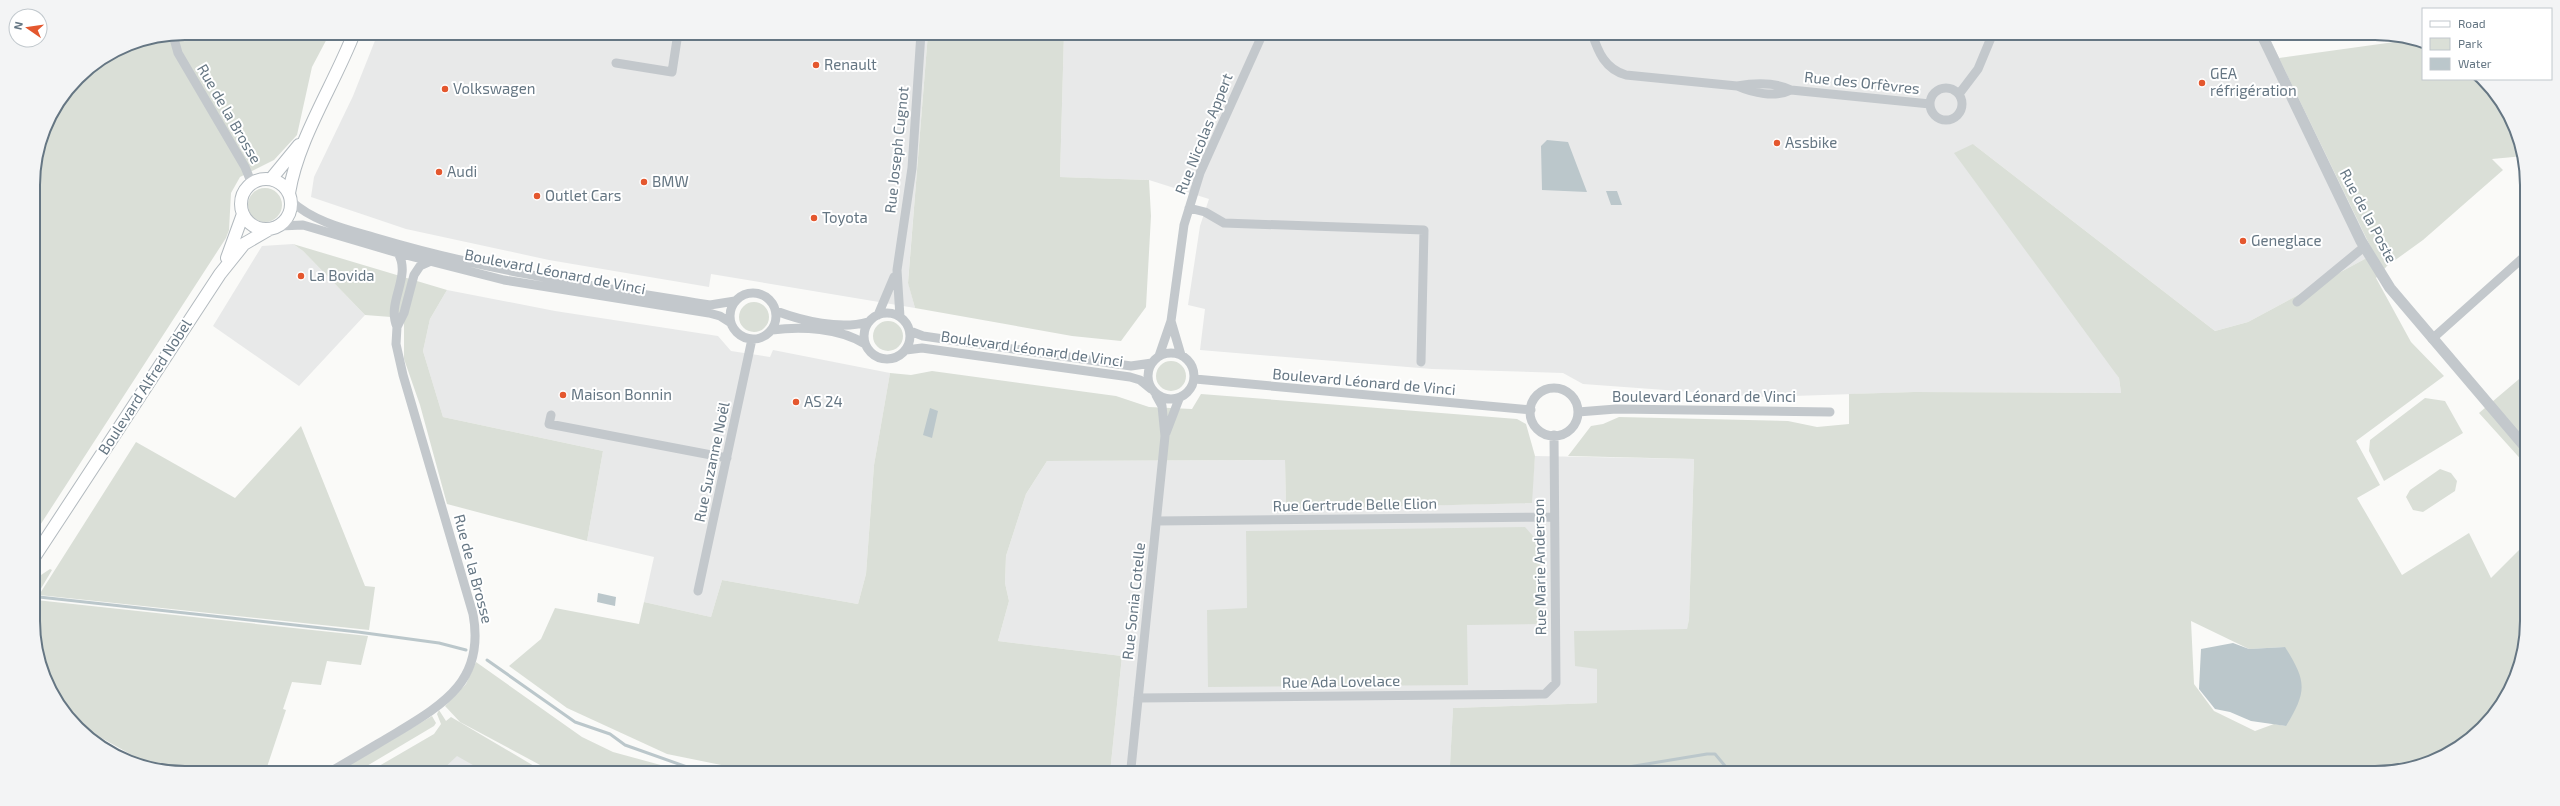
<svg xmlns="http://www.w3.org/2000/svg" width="2560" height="806" viewBox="0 0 2560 806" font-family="'Exo 2',sans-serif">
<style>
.built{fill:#e8e9e9}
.green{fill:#dadfd7;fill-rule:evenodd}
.water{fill:#bbc7cb}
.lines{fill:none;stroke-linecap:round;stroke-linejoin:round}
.stream{stroke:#bbc7cb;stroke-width:3}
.secondary-casing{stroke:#b3babf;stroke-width:14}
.minor{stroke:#c3c8cc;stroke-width:9}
.tertiary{stroke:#c3c8cc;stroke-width:11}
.secondary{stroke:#fff;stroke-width:12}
.poi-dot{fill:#e4572e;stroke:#fff;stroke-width:1.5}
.labels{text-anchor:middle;stroke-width:4;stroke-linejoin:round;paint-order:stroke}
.poi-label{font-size:15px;fill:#657683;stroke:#fff;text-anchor:start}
.street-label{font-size:15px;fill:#657683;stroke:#fff}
.rim{fill:none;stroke:#657683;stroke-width:2}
</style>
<rect width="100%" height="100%" fill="#fafaf8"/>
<!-- built -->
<path class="built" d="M378 33H928L908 282 915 308 711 274 709 287 549 260 406 229 311 197 314 177 353 96Z
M1064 33H2267L2374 254 2248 322 2215 331 1973 144 2119 378 2121 393 1914 392 1761 397 1583 384 1563 373 1432 369 1200 350 1205 309 1188 305 1200 226 1209 199 1149 180 1060 177Z
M293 244 303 251 365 315 299 386 213 326 262 246Z
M447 290 555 311 718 336 731 351 770 357 773 350 890 373 874 465 866 574 858 604 722 580 711 617 644 602 654 557 587 541 603 451 443 417 423 351 430 319Z
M1535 456 1694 459 1689 619 1687 630 1574 631 1597 669V703L1453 708 1450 765 1432 773H1110L1122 656 998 641 1009 601 1005 583 1006 556 1026 494 1047 461 1285 460 1286 509 1531 503Z
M444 742 497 773H390Z"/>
<!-- green -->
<path class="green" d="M185 33H330L312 67 297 135 274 160 240 177 231 193 229 230 226 238 35 533 33 175 49 118 78 77 127 45Z
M928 33H1064L1060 177 1149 180 1151 216 1146 307 1121 341 1072 336 915 308 908 283Z
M2416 39 2423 42V79H2483C2505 99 2515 128 2524 156L2492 159 2503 170 2423 240 2387 266 2376 278 2411 342 2444 376 2356 441 2380 485 2357 498 2402 575 2469 533 2491 578 2527 542V621L2522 660 2501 705 2468 741 2433 761 2385 773H1432L1450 765 1453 708 1597 703V669L1575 666 1574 631 1687 629 1689 619 1694 459 1568 456 1591 426 1603 424 1619 417 1788 421 1817 427 1849 424V394L1914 392 2121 393 2119 378 1954 153 1973 144 2215 331 2248 322 2374 254 2279 58ZM2191 621 2249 649 2285 647 2286 726 2274 724 2255 731 2214 711 2194 684Z
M248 205a17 17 0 1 1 34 0a17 17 0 1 1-34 0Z
M293 244 447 290 430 319 423 351 443 417 603 451 587 541 447 504 420 405 404 359V318L365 315 303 251Z
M739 317a15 15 0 1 1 30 0a15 15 0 1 1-30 0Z
M873 336a15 15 0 1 1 30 0a15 15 0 1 1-30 0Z
M1156 376a15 15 0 1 1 30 0a15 15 0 1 1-30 0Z
M932 371 1116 396 1149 407 1192 409 1201 394 1517 419 1526 424 1535 456 1532 503 1286 509 1285 460 1047 461 1026 494 1006 556 1005 583 1009 601 998 641 1122 656 1110 773H781L741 769 667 754 567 708 509 666 541 639 555 608 639 624 644 602 711 617 722 580 858 604 866 574 874 465 890 373 911 375Z
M2525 374 2526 465 2479 413Z
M2425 398 2445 401 2463 433 2384 481 2369 451 2370 440Z
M301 426 365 586 375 587 369 630 39 595 136 442 235 498Z
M2440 469 2451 473 2457 481 2455 491 2423 512 2413 510 2406 497 2410 490Z
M1525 527 1541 545 1539 624 1467 625 1468 685 1208 687 1207 610 1247 608 1246 531Z
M50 569 52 570 36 597 35 579Z
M36 600 368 636 361 665 327 661 321 685 292 682 283 709 286 710 265 773H185L157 769 71 721 49 688 36 650Z
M476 662 582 737 613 752 690 773H555L460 722 445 706 466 684Z
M439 710 446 721 451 717 546 773H487L457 756 439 773H367L434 734 441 724 437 714Z
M432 716 436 723 434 726 355 773H336Z"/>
<!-- water -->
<path class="water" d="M1547 140 1568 142 1587 192 1542 190 1541 146Z
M1606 191H1617L1622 205H1611Z
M930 408 938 411 932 438 923 435Z
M598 593 616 597 615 606 597 602Z
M2233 643 2249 649 2285 647C2307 682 2307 691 2286 726L2251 721 2230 712 2215 709 2199 689 2201 649Z"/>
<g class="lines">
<!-- stream -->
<path class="stream" d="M39 597 358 632 439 643 466 650
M487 660 575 722 610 734 625 745 704 773
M1592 773 1707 754H1715L1731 773"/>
<defs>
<path id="secondary" d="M241 204a25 25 0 1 1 50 0a25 25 0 1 1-50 0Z
M271 179 299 145
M289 193C298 138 334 85 354 33
M227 258 243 214
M35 556 220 274 244 244 268 230"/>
</defs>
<!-- secondary casing -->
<use href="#secondary" class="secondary-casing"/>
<!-- minor -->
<path class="minor" d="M1592 33C1598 52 1605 69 1626 75L1737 86C1754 83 1775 82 1791 90L1930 104
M173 35 178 53 245 167 252 184
M616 63 672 72 678 33
M1737 86C1753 93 1775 98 1791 90
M1930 104a16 16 0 1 1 32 0a16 16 0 1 1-32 0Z
M1959 94 1978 69 1993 33
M291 201C315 223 350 230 380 239 488 271 599 287 710 305L735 301
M1189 208 1205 212 1224 223 1424 230 1421 362
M280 226 303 225 398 253 504 280 709 313 720 316 731 323
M730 316a23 23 0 1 1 46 0a23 23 0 1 1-46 0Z
M2297 302 2364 247
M776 311C803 321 840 330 868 322
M864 336a23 23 0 1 1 46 0a23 23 0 1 1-46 0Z
M878 315 894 277
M900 317 897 270 912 168 921 33
M1171 321 1184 225 1200 173 1263 33
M397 327C386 302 412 277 398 253
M772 330C801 326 840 328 865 344
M910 331 923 336 1131 366 1152 363
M2432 339 2525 256
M906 350 922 348 1130 377 1140 380 1151 389
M1148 376a23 23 0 1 1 46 0a23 23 0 1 1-46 0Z
M1159 356 1171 321 1181 355
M1195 379 1531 410
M1530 412a24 24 0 1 1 48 0a24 24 0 1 1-48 0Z
M1578 412 1616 409 1830 412
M551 415 549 424 727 458
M1166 433 1179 399
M1157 521 1553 517
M698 591 752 339
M1138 698 1545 694 1556 683 1554 435
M1131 768 1165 436 1162 406 1156 395
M328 773C351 760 374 746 396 733 446 703 485 679 473 614L403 375 396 344 397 327 404 313 414 275 420 266 429 262"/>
<!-- tertiary -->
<path class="tertiary" d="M2261 33 2361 241 2390 288 2526 448
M102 747 117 756"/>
<!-- secondary -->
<use href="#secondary" class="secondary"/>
</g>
<!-- markers -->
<g class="poi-dot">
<circle cx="816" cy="65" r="4"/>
<circle cx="2202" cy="83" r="4"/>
<circle cx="445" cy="89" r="4"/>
<circle cx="1777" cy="143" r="4"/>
<circle cx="439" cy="172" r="4"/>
<circle cx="644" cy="182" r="4"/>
<circle cx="537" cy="196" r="4"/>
<circle cx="814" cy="218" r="4"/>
<circle cx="2243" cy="241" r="4"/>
<circle cx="301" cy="276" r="4"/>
<circle cx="563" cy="395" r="4"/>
<circle cx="796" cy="402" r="4"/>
</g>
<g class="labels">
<!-- poi labels -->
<g class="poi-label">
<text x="824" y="70">Renault</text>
<text x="2210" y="79">GEA<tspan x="2210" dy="17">réfrigération</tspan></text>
<text x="453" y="94">Volkswagen</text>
<text x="1785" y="148">Assbike</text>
<text x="447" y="177">Audi</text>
<text x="652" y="187">BMW</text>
<text x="545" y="201">Outlet Cars</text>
<text x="822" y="223">Toyota</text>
<text x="2251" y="246">Geneglace</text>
<text x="309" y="281">La Bovida</text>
<text x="571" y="400">Maison Bonnin</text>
<text x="804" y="407">AS 24</text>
</g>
<!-- street labels -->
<g class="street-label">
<text transform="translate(1862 83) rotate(6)" y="5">Rue des Orfèvres</text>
<text transform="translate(229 114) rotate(60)" y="5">Rue de la Brosse</text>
<text transform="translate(1204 134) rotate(-68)" y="5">Rue Nicolas Appert</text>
<text transform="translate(897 150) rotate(-84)" y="5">Rue Joseph Cugnot</text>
<text transform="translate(2368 216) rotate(62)" y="5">Rue de la Poste</text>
<text transform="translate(555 272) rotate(11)" y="5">Boulevard Léonard de Vinci</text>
<text transform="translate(1032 349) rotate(8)" y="5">Boulevard Léonard de Vinci</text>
<text transform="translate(1364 382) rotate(5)" y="5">Boulevard Léonard de Vinci</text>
<text transform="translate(145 387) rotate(-57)" y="5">Boulevard Alfred Nobel</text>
<text x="1704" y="402">Boulevard Léonard de Vinci</text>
<text transform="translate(712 462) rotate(-78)" y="5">Rue Suzanne Noël</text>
<text transform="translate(1355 505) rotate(-1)" y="5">Rue Gertrude Belle Elion</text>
<text transform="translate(1540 567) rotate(-91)" y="5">Rue Marie Anderson</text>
<text transform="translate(473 569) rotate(75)" y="5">Rue de la Brosse</text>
<text transform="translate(1134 601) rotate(-84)" y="5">Rue Sonia Cotelle</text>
<text transform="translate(1341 682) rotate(-1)" y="5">Rue Ada Lovelace</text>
</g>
</g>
<!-- crop -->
<path d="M0 0H2560V806H0ZM185 40H2375A145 145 0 0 1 2520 185V621A145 145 0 0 1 2375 766H185A145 145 0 0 1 40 621V185A145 145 0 0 1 185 40Z" fill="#f3f4f5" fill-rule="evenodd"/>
<path class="rim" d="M185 40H2375A145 145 0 0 1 2520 185V621A145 145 0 0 1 2375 766H185A145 145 0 0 1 40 621V185A145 145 0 0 1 185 40Z"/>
<!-- legend -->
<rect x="2422" y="8" width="130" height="72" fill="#ffffff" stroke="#c1c8cd"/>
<rect x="2430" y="21" width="20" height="6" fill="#ffffff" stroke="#c1c8cd"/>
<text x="2458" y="28" font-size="12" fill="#657683">Road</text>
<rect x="2430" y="38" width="20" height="12" fill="#dadfd7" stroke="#c1c8cd"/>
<text x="2458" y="48" font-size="12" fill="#657683">Park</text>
<rect x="2430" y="58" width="20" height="12" fill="#bbc7cb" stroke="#c1c8cd"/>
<text x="2458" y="68" font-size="12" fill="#657683">Water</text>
<!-- north arrow -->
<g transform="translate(28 28) rotate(283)"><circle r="19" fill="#ffffff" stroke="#c1c8cd"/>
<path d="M0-3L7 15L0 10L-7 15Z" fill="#e4572e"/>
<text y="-6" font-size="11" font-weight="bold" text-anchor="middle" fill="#657683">N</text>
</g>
</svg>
